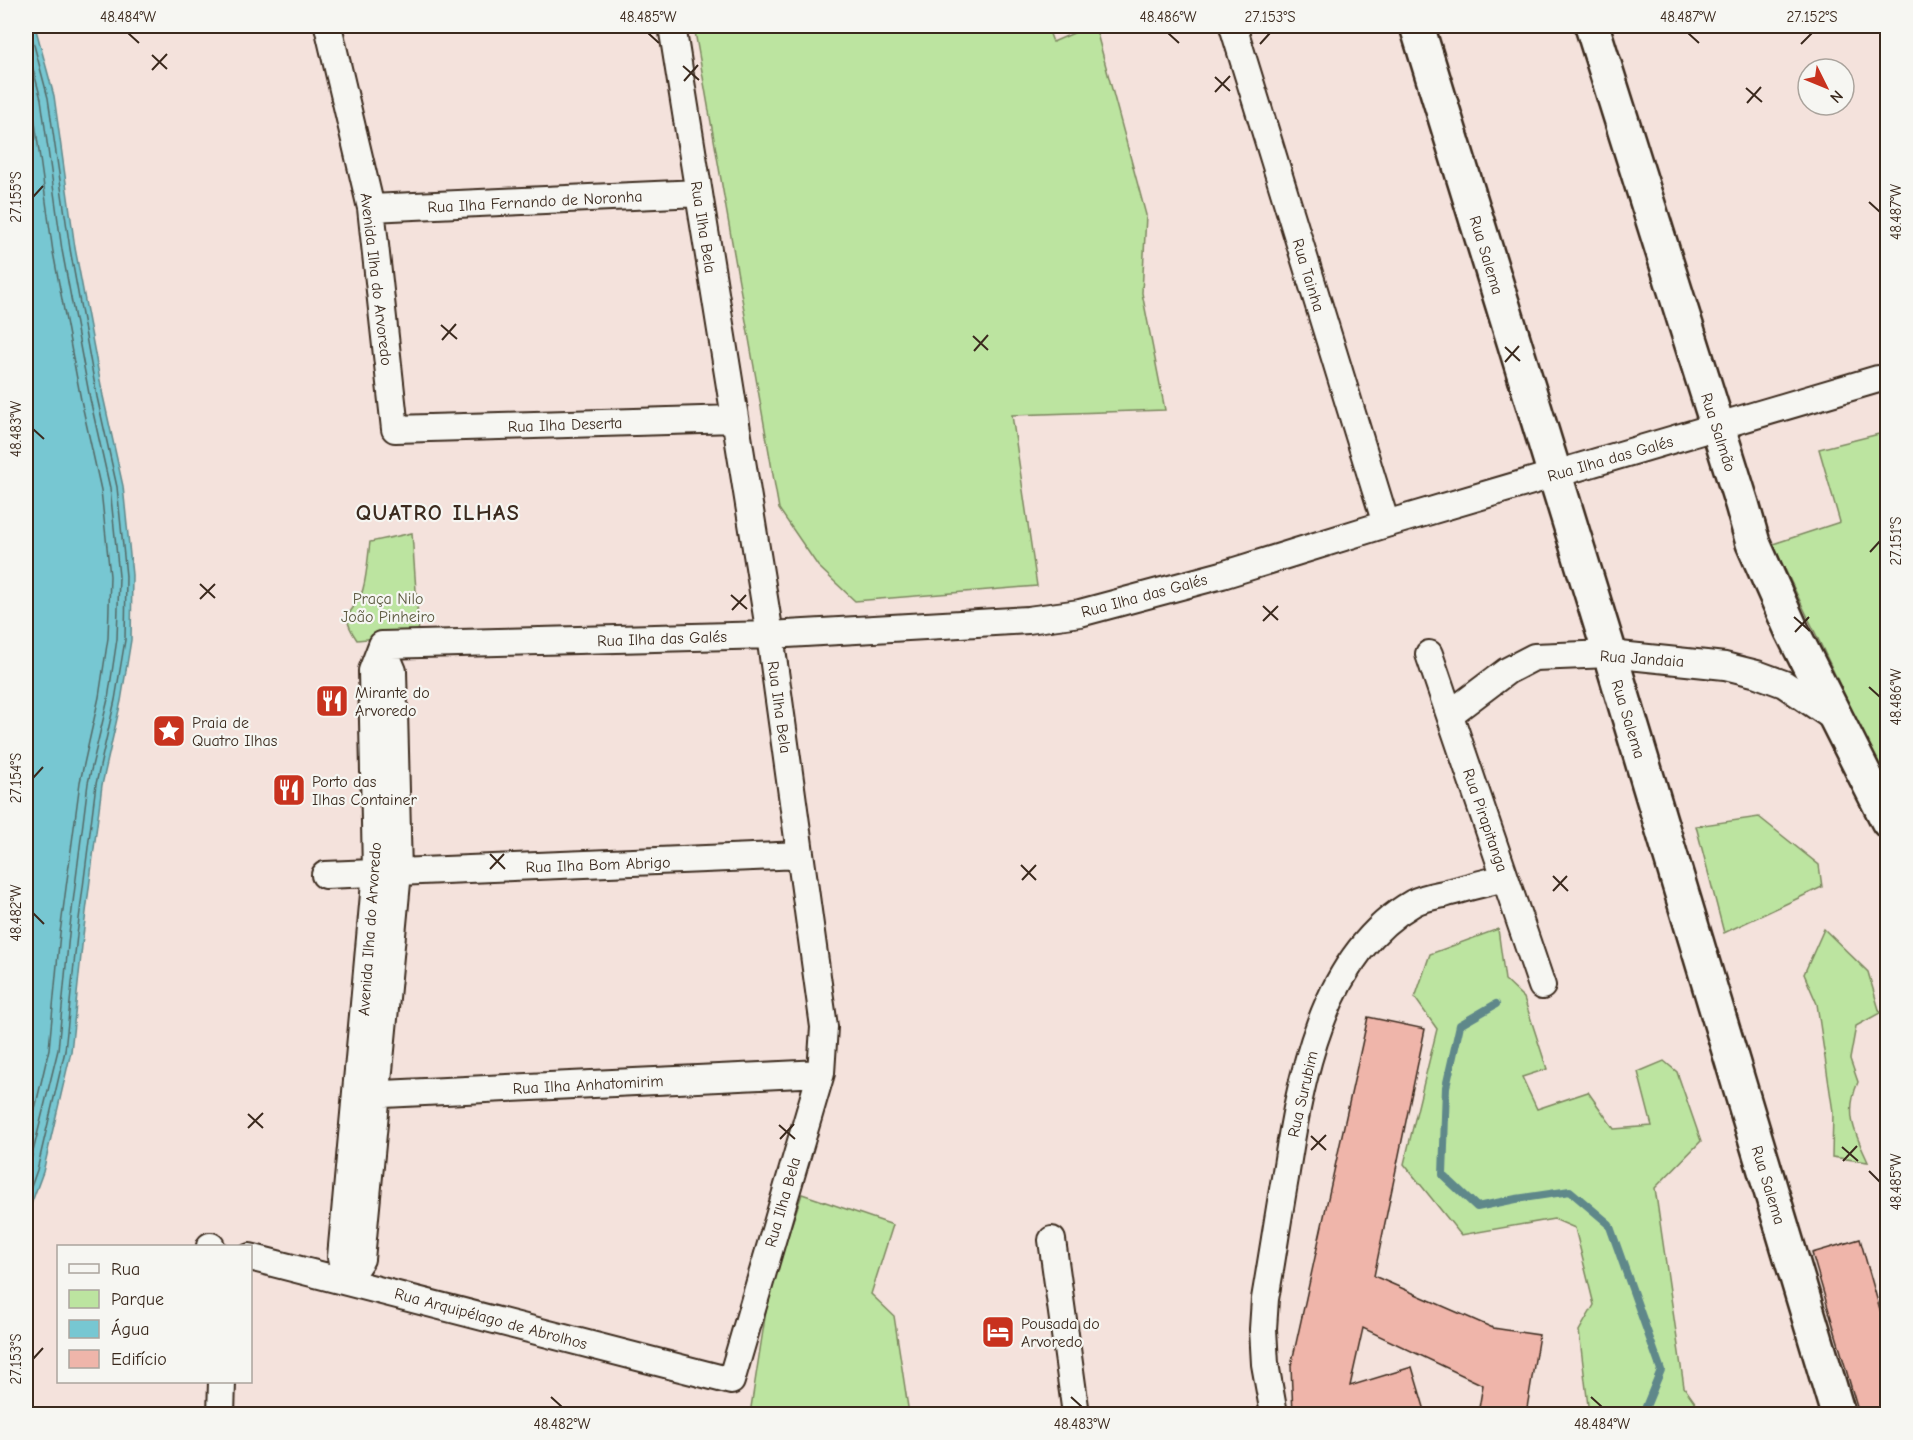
<svg xmlns="http://www.w3.org/2000/svg" width="1913" height="1440" viewBox="0 0 1913 1440" font-family="'Comic Neue',sans-serif">
<style>
.green{fill:#bce4a0;stroke:#7c875f;stroke-width:1.5}
.water{fill:#77c7d2;stroke:#5f888a;stroke-width:1.5}
.lines{fill:none;stroke-linecap:round;stroke-linejoin:round}
.shore{stroke:#536966;stroke-width:1.5}
.stream{stroke:#5f888a;stroke-width:8}
.building{fill:#efb5aa;stroke:#3b2a1e;stroke-width:1.5}
.minor-casing{stroke:#3b2a1e;stroke-width:30}
.major-casing{stroke:#3b2a1e;stroke-width:38}
.minor{stroke:#f6f6f2;stroke-width:26}
.major{stroke:#f6f6f2;stroke-width:33}
.ticks{fill:none;stroke:#3b2a1e;stroke-width:2}
.labels{text-anchor:middle;stroke-width:4.5;stroke-linejoin:round;paint-order:stroke}
.street-label{font-size:16px;fill:#3b2a1e;stroke:#f6f6f2}
.park-label{font-size:16px;fill:#5b583e;stroke:#f6f6f2}
.poi-label{font-size:16px;fill:#3b2a1e;stroke:#f6f6f2;text-anchor:start}
.district-label{font-size:22px;font-weight:bold;letter-spacing:1.5px;fill:#3b2a1e;stroke:#f6f6f2}
.neatline{fill:none;stroke:#3b2a1e;stroke-width:2}
.ticks-label{font-size:15px;text-anchor:middle;fill:#3b2a1e}
</style>
<rect width="100%" height="100%" fill="#f4e2dc"/>
<filter id="ink" filterUnits="userSpaceOnUse"><feTurbulence type="fractalNoise" baseFrequency=".0167" numOctaves="2"/><feDisplacementMap in="SourceGraphic" scale="12" xChannelSelector="R" yChannelSelector="G"/><feConvolveMatrix kernelMatrix="1 2 1 2 8 2 1 2 1" color-interpolation-filters="sRGB"/></filter>
<g filter="url(#ink)">
<!-- green -->
<path class="green" d="M694 26H1047L1053 42 1090 26H1095L1146 215 1142 293 1165 410 1012 415 1037 586 855 601 818 566 779 509Z
M1887 432V784L1773 544 1840 522 1819 449Z
M412 533 419 634 357 640C336 610 357 613 363 589 367 574 368 557 370 542Z
M1759 817 1819 865 1822 887 1724 933 1696 826Z
M1498 929 1505 980 1524 998 1547 1069 1522 1077 1537 1109 1588 1092 1614 1129 1652 1126 1638 1072 1664 1061 1677 1072 1701 1141 1655 1188 1684 1387 1703 1414H1589L1579 1331 1594 1305 1575 1228 1554 1219 1461 1235 1404 1164 1437 1029 1415 998 1430 954Z
M1824 929 1868 972 1880 1013 1856 1026 1850 1059 1858 1082C1844 1114 1855 1133 1868 1162L1832 1157 1833 1112 1817 1004 1804 974Z
M802 1194 893 1225 871 1294 894 1316 909 1414H750L769 1292Z"/>
<!-- water -->
<path class="water" d="M26 26H35L54 96 75 248 103 396 123 486 132 575 131 640 121 701 102 785 83 936 71 1052 43 1172 26 1218Z"/>
<g class="lines">
<!-- shore -->
<path class="shore" d="M26 43 41 99 62 250 90 399 110 488 119 576 117 639 108 699 88 783 69 934 58 1050 26 1180
M26 77 32 101 53 252 81 400 101 490 110 576 108 638 99 697 80 782 60 933 49 1049 26 1147
M26 1201 37 1170 65 1051 77 935 96 784 115 700 125 640 126 576 117 487 97 397 70 249 48 98 29 26"/>
<!-- stream -->
<path class="stream" d="M1496 1004 1460 1025 1446 1087 1443 1175 1477 1207 1516 1199 1570 1191 1609 1224 1661 1370 1643 1414"/>
</g>
<!-- building -->
<path class="building" d="M1368 1017 1425 1029 1374 1276 1493 1328 1539 1335 1526 1414H1478L1483 1385 1363 1328 1350 1386 1412 1367 1426 1414H1293L1291 1366Z
M1860 1239 1887 1334V1414H1859L1812 1253Z"/>
<g class="lines">
<defs>
<path id="minor" d="M328 26 371 208 395 429 735 419
M1233 26 1386 524
M371 208 699 193
M382 645 770 635 1028 620 1080 613 1222 575 1386 524 1878 379
M1429 654 1542 986
M1450 714 1507 671 1534 657 1610 654 1725 666 1757 674 1784 684 1837 720
M325 875 800 855
M363 1095 821 1073
M1052 1240 1076 1414
M210 1246H211
M250 1257 731 1381 821 1073 824 1027 770 635 672 26
M346 1281 361 1259 398 872 393 671 382 645
M346 1281 341 1257 376 872 372 671 382 645
M221 1414 222 1382
M1274 1414 1265 1364 1263 1329 1265 1299C1272 1259 1278 1218 1285 1178 1300 1081 1321 956 1413 903 1422 898 1434 896 1444 894 1464 888 1485 883 1505 878"/>
<path id="major" d="M1417 26 1610 654 1838 1414
M1592 26 1742 504 1753 543 1792 631 1888 821"/>
</defs>
<!-- minor casing -->
<use href="#minor" class="minor-casing"/>
<!-- major casing -->
<use href="#major" class="major-casing"/>
<!-- minor -->
<use href="#minor" class="minor"/>
<!-- major -->
<use href="#major" class="major"/>
</g>
</g>
<!-- ticks -->
<path class="ticks" d="M128 33 139 43M648 33 659 43M1168 33 1179 43M1688 33 1699 43M1260 44 1270 33M1801 44 1812 33M152 55 167 69M683 66 699 80M152 70 167 54M1215 77 1230 91M684 81 698 65M1746 88 1762 102M1215 92 1230 76M1747 103 1761 87M33 197 43 186M1869 202 1880 212M441 325 457 339M973 336 988 350M442 340 456 324M1505 347 1520 361M974 351 988 335M1505 362 1519 346M33 429 44 439M1870 552 1880 541M200 584 215 598M731 595 747 609M200 599 215 584M1263 606 1278 620M732 610 746 595M1794 617 1810 631M1263 621 1278 606M1795 632 1809 617M1869 687 1880 697M33 778 43 767M490 854 505 869M1021 865 1036 880M490 869 504 854M1553 876 1568 891M1022 880 1036 865M1553 891 1567 876M33 913 44 924M248 1114 263 1128M779 1125 795 1139M248 1128 263 1113M1311 1136 1326 1150M780 1139 794 1124M1842 1147 1858 1161M1311 1150 1326 1135M1843 1161 1857 1146M1869 1171 1880 1182M33 1359 43 1348M551 1397 562 1407M1071 1397 1082 1407M1591 1397 1602 1407"/>
<!-- icons -->
<defs>
<symbol id="restaurant-square" viewBox="-11 -11 22 22"><rect x="-9" y="-9" width="18" height="18" rx="4" fill="#c8321e" stroke="#f6f6f2"/><path d="M-5-6h1v4h1v-4h1v4h1v-4h1v5L-1.5 .5V6h-2V.5L-5-1ZM5-6V6H3V1.5H1.5Q1.5-4 5-6Z" fill="#fff"/></symbol>
<symbol id="sight-square" viewBox="-11 -11 22 22"><rect x="-9" y="-9" width="18" height="18" rx="4" fill="#c8321e" stroke="#f6f6f2"/><path d="M0-6L1.8-2.2L6-1.7L2.9 1.2L3.7 5.4L0 3.3L-3.7 5.4L-2.9 1.2L-6-1.7L-1.8-2.2Z" fill="#fff"/></symbol>
<symbol id="hotel-square" viewBox="-11 -11 22 22"><rect x="-9" y="-9" width="18" height="18" rx="4" fill="#c8321e" stroke="#f6f6f2"/><path d="M-6-4.5h1.5V1H6V5H4.5V3h-9V5H-6ZM-4 0a1.8 1.8 0 1 1 3.6 0ZM.5 0V-2.5h3Q6-2.5 6 0Z" fill="#fff"/></symbol>
</defs>
<g fill-rule="evenodd">
<use href="#restaurant-square" x="313" y="682" width="38" height="38"/>
<use href="#sight-square" x="150" y="712" width="38" height="38"/>
<use href="#restaurant-square" x="270" y="771" width="38" height="38"/>
<use href="#hotel-square" x="979" y="1313" width="38" height="38"/>
</g>
<g class="labels">
<!-- street labels -->
<g class="street-label">
<text transform="translate(535 201) rotate(-3)" y="6">Rua Ilha Fernando de Noronha</text>
<text transform="translate(704 227) rotate(81)" y="6">Rua Ilha Bela</text>
<text transform="translate(1487 255) rotate(73)" y="6">Rua Salema</text>
<text transform="translate(1309 275) rotate(73)" y="6">Rua Tainha</text>
<text transform="translate(377 279) rotate(83)" y="6">Avenida Ilha do Arvoredo</text>
<text transform="translate(565 424) rotate(-2)" y="6">Rua Ilha Deserta</text>
<text transform="translate(1719 432) rotate(72)" y="6">Rua Salmão</text>
<text transform="translate(1610 458) rotate(-16)" y="6">Rua Ilha das Galés</text>
<text transform="translate(1144 595) rotate(-15)" y="6">Rua Ilha das Galés</text>
<text transform="translate(662 638) rotate(-2)" y="6">Rua Ilha das Galés</text>
<text transform="translate(1642 658) rotate(4)" y="6">Rua Jandaia</text>
<text transform="translate(780 707) rotate(82)" y="6">Rua Ilha Bela</text>
<text transform="translate(1629 719) rotate(73)" y="6">Rua Salema</text>
<text transform="translate(1486 820) rotate(71)" y="6">Rua Pirapitanga</text>
<text transform="translate(598 864) rotate(-2)" y="6">Rua Ilha Bom Abrigo</text>
<text transform="translate(369 929) rotate(-86)" y="6">Avenida Ilha do Arvoredo</text>
<text transform="translate(588 1084) rotate(-3)" y="6">Rua Ilha Anhatomirim</text>
<text transform="translate(1302 1094) rotate(-77)" y="6">Rua Surubim</text>
<text transform="translate(1769 1185) rotate(73)" y="6">Rua Salema</text>
<text transform="translate(782 1202) rotate(-74)" y="6">Rua Ilha Bela</text>
<text transform="translate(491 1318) rotate(15)" y="6">Rua Arquipélago de Abrolhos</text>
</g>
<!-- park labels -->
<g class="park-label">
<text x="388" y="604">Praça Nilo<tspan x="388" dy="18">João Pinheiro</tspan></text>
</g>
<!-- poi labels -->
<g class="poi-label">
<text x="355" y="698">Mirante do<tspan x="355" dy="18">Arvoredo</tspan></text>
<text x="192" y="728">Praia de<tspan x="192" dy="18">Quatro Ilhas</tspan></text>
<text x="312" y="787">Porto das<tspan x="312" dy="18">Ilhas Container</tspan></text>
<text x="1021" y="1329">Pousada do<tspan x="1021" dy="18">Arvoredo</tspan></text>
</g>
<!-- district labels -->
<g class="district-label">
<text x="438" y="520">QUATRO ILHAS</text>
</g>
</g>
<!-- margin -->
<rect width="1913" height="1440" fill="none" stroke="#f6f6f2" stroke-width="66"/>
<!-- legend -->
<rect x="57" y="1245" width="195" height="138" fill="#f6f6f2" stroke="#aba49d" stroke-width="1.5"/>
<rect x="69" y="1264" width="30" height="9" fill="#f6f6f2" stroke="#aba49d" stroke-width="1.5"/>
<text x="111" y="1275" font-size="18" fill="#3b2a1e">Rua</text>
<rect x="69" y="1290" width="30" height="18" fill="#bce4a0" stroke="#aba49d" stroke-width="1.5"/>
<text x="111" y="1305" font-size="18" fill="#3b2a1e">Parque</text>
<rect x="69" y="1320" width="30" height="18" fill="#77c7d2" stroke="#aba49d" stroke-width="1.5"/>
<text x="111" y="1335" font-size="18" fill="#3b2a1e">Água</text>
<rect x="69" y="1350" width="30" height="18" fill="#efb5aa" stroke="#aba49d" stroke-width="1.5"/>
<text x="111" y="1365" font-size="18" fill="#3b2a1e">Edifício</text>
<!-- north arrow -->
<g transform="translate(1826 87) rotate(133)"><circle r="28" fill="#f6f6f2" stroke="#aba49d" stroke-width="1.5"/>
<path d="M0-4.5L10 22L0 15L-10 22Z" fill="#c8321e"/>
<text y="-9" font-size="16" font-weight="bold" text-anchor="middle" fill="#3b2a1e">N</text>
</g>
<rect x="33" y="33" width="1847" height="1374" class="neatline"/>
<g class="ticks-label">
<text x="128" y="22">48.484°W</text>
<text x="648" y="22">48.485°W</text>
<text x="1168" y="22">48.486°W</text>
<text x="1270" y="22">27.153°S</text>
<text x="1688" y="22">48.487°W</text>
<text x="1812" y="22">27.152°S</text>
<text transform="translate(16 197) rotate(-90)" y="5">27.155°S</text>
<text transform="translate(1896 212) rotate(-90)" y="5">48.487°W</text>
<text transform="translate(16 429) rotate(-90)" y="5">48.483°W</text>
<text transform="translate(1896 541) rotate(-90)" y="5">27.151°S</text>
<text transform="translate(1896 697) rotate(-90)" y="5">48.486°W</text>
<text transform="translate(16 778) rotate(-90)" y="5">27.154°S</text>
<text transform="translate(16 913) rotate(-90)" y="5">48.482°W</text>
<text transform="translate(1896 1182) rotate(-90)" y="5">48.485°W</text>
<text transform="translate(16 1359) rotate(-90)" y="5">27.153°S</text>
<text x="562" y="1429">48.482°W</text>
<text x="1082" y="1429">48.483°W</text>
<text x="1602" y="1429">48.484°W</text>
</g>
</svg>
